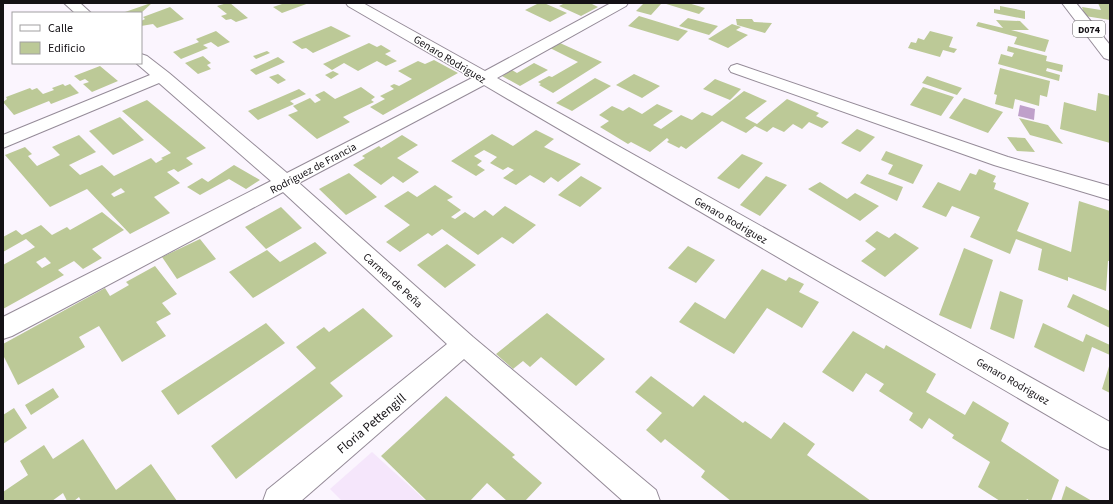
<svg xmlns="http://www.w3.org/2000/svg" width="1113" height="504" viewBox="0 0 1113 504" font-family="'Source Sans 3',sans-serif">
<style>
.built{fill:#f5e6fb}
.water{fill:#bfa0ca}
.building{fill:#bcc997;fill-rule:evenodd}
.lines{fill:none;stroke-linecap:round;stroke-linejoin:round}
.street-casing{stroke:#958b98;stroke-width:2}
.primary-casing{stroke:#958b98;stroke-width:2}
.street{fill:#fff;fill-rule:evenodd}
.primary{fill:#fff;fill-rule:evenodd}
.labels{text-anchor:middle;stroke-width:3;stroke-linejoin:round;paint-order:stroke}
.shield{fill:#fff;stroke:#5a585b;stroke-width:1}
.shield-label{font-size:10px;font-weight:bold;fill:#141115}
.street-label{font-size:11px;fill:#141115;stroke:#fff}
.near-street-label{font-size:13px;fill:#141115;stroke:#fff}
</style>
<rect width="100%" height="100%" fill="#fbf5fe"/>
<!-- built -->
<path class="built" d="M372 452 426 501H342L330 489Z"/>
<!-- water -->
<path class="water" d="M1020 105 1035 109 1034 120 1018 116Z"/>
<!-- building -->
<path class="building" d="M152 3 141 13 125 12 151 3Z
M227 3H230L248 18 236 22 231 19 226 20 221 16 227 14 217 6Z
M285 3H309L282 13 273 7Z
M539 3H544L567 13 550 22 525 10Z
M565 3H590L598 7 581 16 559 6Z
M644 3H656L661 4 651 15 636 11Z
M663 3H688L705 8 699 14Z
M1098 3H1110V20L1085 16 1082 7 1101 10Z
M1000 6 1025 11V19L994 13V9L1000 10Z
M170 7 184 19 157 28 153 24 141 26V21L145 19 143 17Z
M639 16 688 31 678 41 628 26Z
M688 18 718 26 709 35 679 26Z
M736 19H752L754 22 772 23 765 33 737 25Z
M996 20 1020 21 1029 30H1011L1049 40 1045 52 1014 44 1017 37 976 26 978 22 1003 28Z
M732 24 741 27 736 30 748 35 728 48 708 39Z
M331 26 351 36 313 53 306 48 302 49 292 42Z
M216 31 230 42 218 47 211 42 203 45 208 48 181 59 173 52 199 42 196 39Z
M930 31 953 37 949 47 957 49 954 53 943 50 940 57 908 48 911 42 916 43 918 38 924 40Z
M369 43 377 47 381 45 391 51 385 54 397 61 386 66 377 61 358 71 344 63 332 70 323 64Z
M560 43 602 62 553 93 539 85 541 84 538 82 549 76 552 77 578 62 550 48Z
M1008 46 1047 56 1046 61 1063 65 1062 72 1047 68 1046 71 1060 75 1059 81 998 64 1001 54 1012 57 1014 53 1007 51Z
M267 51 270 53 256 59 253 56Z
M203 56 211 63 207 65 211 69 198 74 185 63Z
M278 57 285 62 256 75 250 70Z
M434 60 458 73 383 115 370 107 385 99 380 96 394 89 390 86 394 84 399 86 412 79 398 71 418 61 425 64Z
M534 63 548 70 520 86 502 76 512 70 517 73Z
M100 66 118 81 92 92 83 84 89 82 85 79 80 81 74 76Z
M1000 68 1050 81 1047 97 1040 95 1039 106 1015 99 1013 109 995 104 997 95 994 94Z
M333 71 339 74 331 79 325 75Z
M278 74 286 80 278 84 269 77Z
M634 74 660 86 642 98 616 85Z
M927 76 962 88 957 95 922 83Z
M595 78 611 86 572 111 556 103Z
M715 79 741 89 730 100 703 89Z
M63 84 65 86 70 84 79 93 51 104 49 101 14 115 3 102 7 99 6 97 30 88 32 90 37 88 43 94 54 90 52 88Z
M361 87 375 97 371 100 374 102 343 117 350 122 317 139 288 115 298 111 293 106 310 98 315 103 321 100 315 95 324 91 335 99Z
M923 87 954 97 941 116 910 105Z
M299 89 306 94 290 101 294 104 258 120 248 111Z
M744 91 767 101 745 118 757 124 787 99 819 113 816 116 829 122 822 128 809 122 802 129 793 124 784 132 773 127 767 132 755 126 746 133 722 121 686 149 681 146 679 148 667 142 669 140 667 138 650 152 631 142 628 144 600 127 609 121 599 115 612 106 623 111 629 107 642 114 657 104 673 111 653 125 661 129 681 115 692 120 702 112 712 116Z
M1098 93 1110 96V143L1060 129 1064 102 1096 111Z
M964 98 1003 112 988 133 949 118Z
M147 100 206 148 186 158 193 164 178 172 174 169 167 172 180 183 154 197 170 213 130 234 87 189 50 207 5 155 25 147 32 154 28 156 37 166 60 155 52 147 79 135 96 152 69 165 80 175 102 165 114 176 151 158 156 163 163 159 161 158 171 153 122 111ZM121 188 125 192 114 197 111 194Z
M120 117 144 140 113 155 89 131Z
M1019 118 1048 125 1063 144 1030 135Z
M857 129 875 137 860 152 841 143Z
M536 130 554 139 544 147 581 164 558 182 551 177 544 183 530 175 516 185 503 178 514 170 508 167 503 170 490 163 497 157 484 150 474 156 482 161 477 165 485 170 476 176 451 161 492 134 513 146Z
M402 135 418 145 397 158 419 172 403 183 393 176 381 185 353 165 365 158 362 156 379 146 381 148Z
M1007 137 1025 138 1035 152 1017 151Z
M886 151 923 165 913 184 888 174 893 165 881 160Z
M742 154 763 163 739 189 717 178Z
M234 165 260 180 246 189 229 179 200 195 187 187 202 178 208 182Z
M979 169 996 176 993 182 996 183 994 189 1029 203 1017 231 1071 252 1079 201 1110 211V261H1108L1106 291 1068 277V281L1038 270 1042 249 1016 239 1010 254 970 237 980 217 952 206 946 217 922 207 938 182 960 191 970 173 976 175Z
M349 173 377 197 346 215 319 189Z
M867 174 903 187 897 201 860 183Z
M581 176 602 188 580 207 558 195Z
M766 176 787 185 760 216 740 205Z
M820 182 847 199 855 193 879 206 860 221 808 189Z
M435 185 453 197 447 200 461 210 451 217 455 219 465 212 474 218 485 210 493 216 505 206 536 225 513 244 502 237 478 255 442 229 432 236 428 233 400 252 386 242 410 225 384 206 408 191 417 197Z
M281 207 302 228 266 249 245 227Z
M102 212 124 230 92 249 102 258 83 269 74 261 58 270 64 275 3 309V265L35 247 26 239 3 252V237L16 230 22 235 41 225 52 235 67 227 70 230ZM45 257 51 263 42 268 36 262Z
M877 231 889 238 895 233 919 248 885 277 861 261 876 249 865 241Z
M200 239 216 259 177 279 162 257Z
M315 242 327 253 253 298 229 272 267 250 280 262Z
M447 244 476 265 445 288 417 265Z
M688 246 715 260 696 283 668 268Z
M964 248 993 260 971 329 939 315Z
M155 266 177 294 162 303 171 314 156 322 166 336 122 362 99 326 79 337 85 347 18 385 3 355V344L105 288 110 296 129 285 126 282Z
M762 269 786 281 789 277 804 284 799 292 819 302 802 328 767 308 734 354 679 322 695 302 725 319Z
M1000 291 1023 300 1014 339 990 329Z
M1073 294 1110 311V328L1067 307Z
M363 308 393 336 330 383 343 396 236 479 211 446 316 368 296 347 324 327 329 332Z
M547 313 605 359 576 386 541 357 530 367 523 361 513 369 496 354Z
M266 323 285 343 178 415 161 391Z
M1043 323 1083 342 1086 334 1110 345V355L1092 347 1084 372 1034 347Z
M853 331 884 349 886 345 936 374 926 392 965 415 973 401 1009 423 1001 441 1059 480 1051 501H1030L1027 499 1026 501H1000L978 487 990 462 952 438 954 435 929 418 922 429 909 420 913 413 879 391 884 384 866 373 853 392 822 372Z
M1110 363V393L1102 389Z
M651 376 693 407 704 395 743 423 745 421 771 439 784 422 815 444 807 455 871 501H731L701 477 705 471 665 439 661 443 646 430 662 413 635 392Z
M53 388 59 397 31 415 25 405Z
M446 396 515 455 512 457 542 483 525 501H507L487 483 470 501H427L381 456Z
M14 408 27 428 3 444V415Z
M83 439 116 490 151 464 177 501H81L79 497 74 501H67L63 493 52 501H3V492L28 475 20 461 44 445 53 459Z
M1066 486 1092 501H1061Z"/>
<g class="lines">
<defs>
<path id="street" d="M64 3H80L91 13H75Z
M346 3H363L485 71 611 3H628L626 6 497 78 1110 422V450L1100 446 484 85 299 183 473 337 656 490 660 501H623L464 359 301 501H263L267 490 447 344 283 192 12 336 3 339V317L271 181 159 83 3 148V135L150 75 136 63H141V54L147 56 169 73 287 173 472 78 348 6Z
M737 64 1008 157 1110 186V200L994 165 731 72 729 69 731 66Z"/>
<path id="primary" d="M1062 3H1076L1110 45V60L1104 58Z"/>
</defs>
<!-- street casing -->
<use href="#street" class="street-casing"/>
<!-- primary casing -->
<use href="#primary" class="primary-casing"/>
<!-- street -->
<use href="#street" class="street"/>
<!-- primary -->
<use href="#primary" class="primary"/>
</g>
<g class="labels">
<!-- shield labels -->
<rect class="shield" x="1073" y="21" width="32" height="16" rx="3"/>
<g class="shield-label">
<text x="1089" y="33">D074</text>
</g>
<!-- street labels -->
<g class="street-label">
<text transform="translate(450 59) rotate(31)" y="4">Genaro Rodriguez</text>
<text transform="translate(313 168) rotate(-28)" y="4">Rodriguez de Francia</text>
<text transform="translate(731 220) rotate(30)" y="4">Genaro Rodriguez</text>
<text transform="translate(393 280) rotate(42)" y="4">Carmen de Peña</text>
<text transform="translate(1013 381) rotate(30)" y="4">Genaro Rodriguez</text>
</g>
<!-- near-street labels -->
<g class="near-street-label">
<text transform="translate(371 423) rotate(-40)" y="5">Floria Pettengill</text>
</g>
</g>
<!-- border -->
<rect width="1113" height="504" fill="none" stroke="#141115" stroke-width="8"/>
<!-- legend -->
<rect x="12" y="12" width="130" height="52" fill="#ffffff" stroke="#a1a0a1"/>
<rect x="20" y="25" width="20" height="6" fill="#ffffff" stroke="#a1a0a1"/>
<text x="48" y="32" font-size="12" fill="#141115">Calle</text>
<rect x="20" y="42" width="20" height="12" fill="#bcc997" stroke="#a1a0a1"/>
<text x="48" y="52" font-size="12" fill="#141115">Edificio</text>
</svg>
